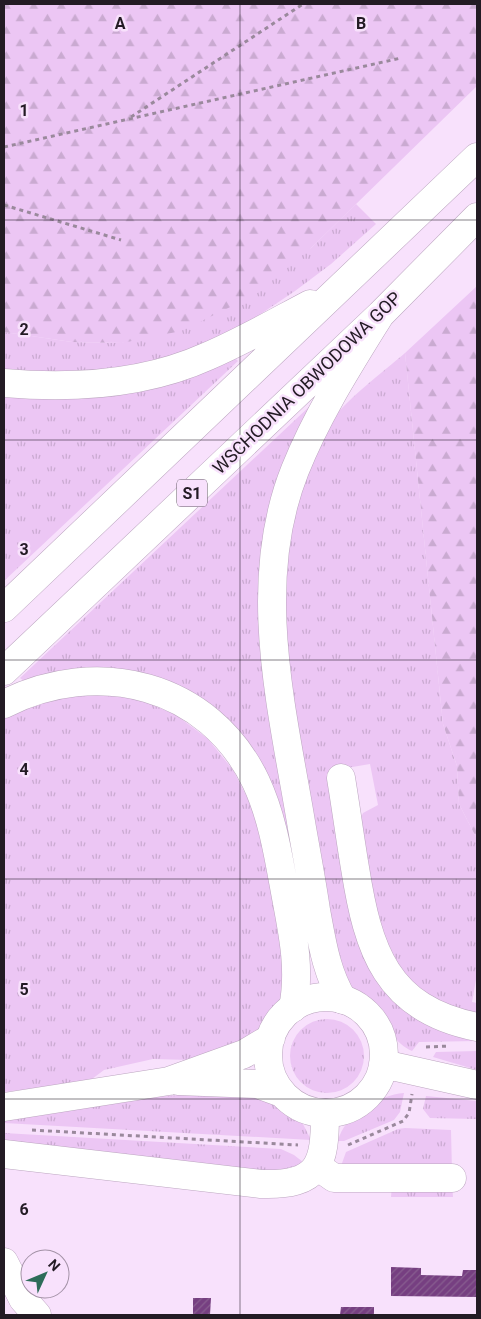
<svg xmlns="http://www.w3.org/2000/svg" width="481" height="1319" viewBox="0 0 481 1319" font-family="Roboto,sans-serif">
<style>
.grass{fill:url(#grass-tufts)}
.forest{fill:url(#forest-firs)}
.building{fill:url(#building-hatch)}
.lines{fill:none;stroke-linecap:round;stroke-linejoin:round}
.minor-casing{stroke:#bca6c0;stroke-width:29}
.major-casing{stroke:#bca6c0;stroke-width:29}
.highway-casing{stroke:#bca6c0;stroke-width:29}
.path{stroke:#9a899c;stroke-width:3;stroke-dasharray:4 4;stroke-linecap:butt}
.minor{stroke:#fff;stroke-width:28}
.major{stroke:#fff;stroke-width:28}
.highway{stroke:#fff;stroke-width:28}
.grid{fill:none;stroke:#231b24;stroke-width:1;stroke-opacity:0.55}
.labels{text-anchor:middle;stroke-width:5;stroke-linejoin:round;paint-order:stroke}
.shield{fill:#f8e1fc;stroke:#635665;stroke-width:1}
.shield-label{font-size:16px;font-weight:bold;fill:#231b24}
.street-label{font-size:18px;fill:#231b24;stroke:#f8e1fc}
.grid-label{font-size:16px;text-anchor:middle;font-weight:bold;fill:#231b24;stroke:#f8e1fc;stroke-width:5;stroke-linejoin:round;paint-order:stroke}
</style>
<defs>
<pattern id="grass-tufts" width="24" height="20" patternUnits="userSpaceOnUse" patternTransform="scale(1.25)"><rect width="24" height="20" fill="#ecc6f4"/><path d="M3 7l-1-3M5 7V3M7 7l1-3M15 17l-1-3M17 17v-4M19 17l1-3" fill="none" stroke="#caaad1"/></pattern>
<pattern id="forest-firs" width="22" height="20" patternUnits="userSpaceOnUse" patternTransform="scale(1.25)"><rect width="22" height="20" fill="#ecc6f4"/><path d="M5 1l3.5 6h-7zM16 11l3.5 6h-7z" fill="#caaad1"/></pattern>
<pattern id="building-hatch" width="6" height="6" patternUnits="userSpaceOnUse" patternTransform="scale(1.25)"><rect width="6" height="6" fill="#763f81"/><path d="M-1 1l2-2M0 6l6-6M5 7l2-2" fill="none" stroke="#885e90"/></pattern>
</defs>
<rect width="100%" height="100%" fill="#f8e1fc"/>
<!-- grass -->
<path class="grass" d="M356 204 376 224 331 264 295 291 246 324 194 350 116 371 4 374V332L72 342 122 343 311 248Z
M405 353 443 724 457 766 459 804 477 839V974L472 1002 477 1003V1017C391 997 379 946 365 869 363 852 354 829 363 813L378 805 370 764 329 771C335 808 340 844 347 881 351 902 353 924 360 944 379 995 424 1029 477 1038V1041L419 1042 412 1051C392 1042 388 1024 375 1010 360 993 348 992 339 969 325 918 319 865 310 813 292 703 267 589 303 480 309 462 317 441 328 425 343 402 383 372 405 353Z
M235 358 238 361 4 581V396L65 399 131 393Z
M311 405 276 490 297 856 290 857 273 790 144 674 110 668H93L55 672 24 681 20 678Z
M96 693 136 698 176 715 208 739 233 770 252 807 264 844 287 973 282 1003 252 1038 189 1060 153 1059 104 1070 88 1082 4 1092V719C29 701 66 695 96 693Z
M290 1056a37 37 0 1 1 74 0a37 37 0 1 1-74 0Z
M477 1051V1070L433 1057 436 1052Z
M223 1091 276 1101 302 1122 311 1140 4 1123V1121L157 1097Z
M404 1093 400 1112 394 1120 344 1141H338C344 1115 379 1095 404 1093Z
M426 1096 477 1101V1119L430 1118 423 1109Z
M405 1128 451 1130 452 1172 341 1166 346 1152 398 1129Z
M4 1133 281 1149 294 1155 303 1162 294 1168 271 1174 4 1144Z
M452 1183 453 1197H391L392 1185Z"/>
<!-- forest -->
<path class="forest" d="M4 4H477V86L311 248 255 295 181 331 122 343 72 342 4 332Z
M477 286V839L459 804 457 766 443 724 405 353Z"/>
<!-- building -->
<path class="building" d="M391 1267 421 1268V1275L462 1276 463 1270H477V1297L391 1296Z
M193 1298H211L210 1315H193Z
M341 1307H374V1315H340Z"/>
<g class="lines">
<defs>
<path id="minor" d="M341 778C346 808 350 838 355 868 368 950 386 1009 477 1027
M4 1154 261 1184C320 1186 325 1164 325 1113
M317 1166 334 1178H452
M4 1262 23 1299 37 1315"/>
<path id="major" d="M268 1055a58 58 0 1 1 116 0a58 58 0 1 1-116 0Z
M383 1064 477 1085
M178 1081 257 1084 282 1093
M4 1107 169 1081 244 1054 271 1038"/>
<path id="highway" d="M4 383C73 389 144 385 208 356 243 341 276 322 310 304
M4 608 477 157
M4 671 380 315 477 217
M4 704C97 657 209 683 256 782 272 816 278 854 285 892 292 930 301 968 293 1008
M343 1000C326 972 322 942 316 910 312 883 307 856 302 828 283 712 249 585 295 470 317 415 349 365 380 315"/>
</defs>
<!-- minor casing -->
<use href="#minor" class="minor-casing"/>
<!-- major casing -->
<use href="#major" class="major-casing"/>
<!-- highway casing -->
<use href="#highway" class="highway-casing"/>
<!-- path -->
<path class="path" d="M131 117 303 4
M4 147 401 58
M4 205 121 240
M426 1047 449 1046
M32 1130 298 1145
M348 1145 403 1121 409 1113 412 1094"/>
<!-- minor -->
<use href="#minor" class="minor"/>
<!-- major -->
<use href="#major" class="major"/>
<!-- highway -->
<use href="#highway" class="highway"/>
</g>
<!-- grid -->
<path class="grid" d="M240 4V1315M4 220H477M4 440H477M4 660H477M4 879H477M4 1099H477"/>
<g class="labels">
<!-- shield labels -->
<rect class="shield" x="177" y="479.5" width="30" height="27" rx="4"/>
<g class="shield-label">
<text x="192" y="499">S1</text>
</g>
<!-- street labels -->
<g class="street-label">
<text transform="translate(307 383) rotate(-44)" y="6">WSCHODNIA OBWODOWA GOP</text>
</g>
</g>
<g class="grid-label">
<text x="120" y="29">A</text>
<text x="361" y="29">B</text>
<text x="24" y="116">1</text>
<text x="24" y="335">2</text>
<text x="24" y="555">3</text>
<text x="24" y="775">4</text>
<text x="24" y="995">5</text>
<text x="24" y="1215">6</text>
</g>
<!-- border -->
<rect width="481" height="1319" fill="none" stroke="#231b24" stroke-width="10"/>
<!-- north arrow -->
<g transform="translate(45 1274) rotate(46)"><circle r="24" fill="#f8e1fc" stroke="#a392a6"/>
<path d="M0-4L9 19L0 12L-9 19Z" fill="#2d6c59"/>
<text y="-8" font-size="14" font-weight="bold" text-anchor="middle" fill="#231b24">N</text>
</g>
</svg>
